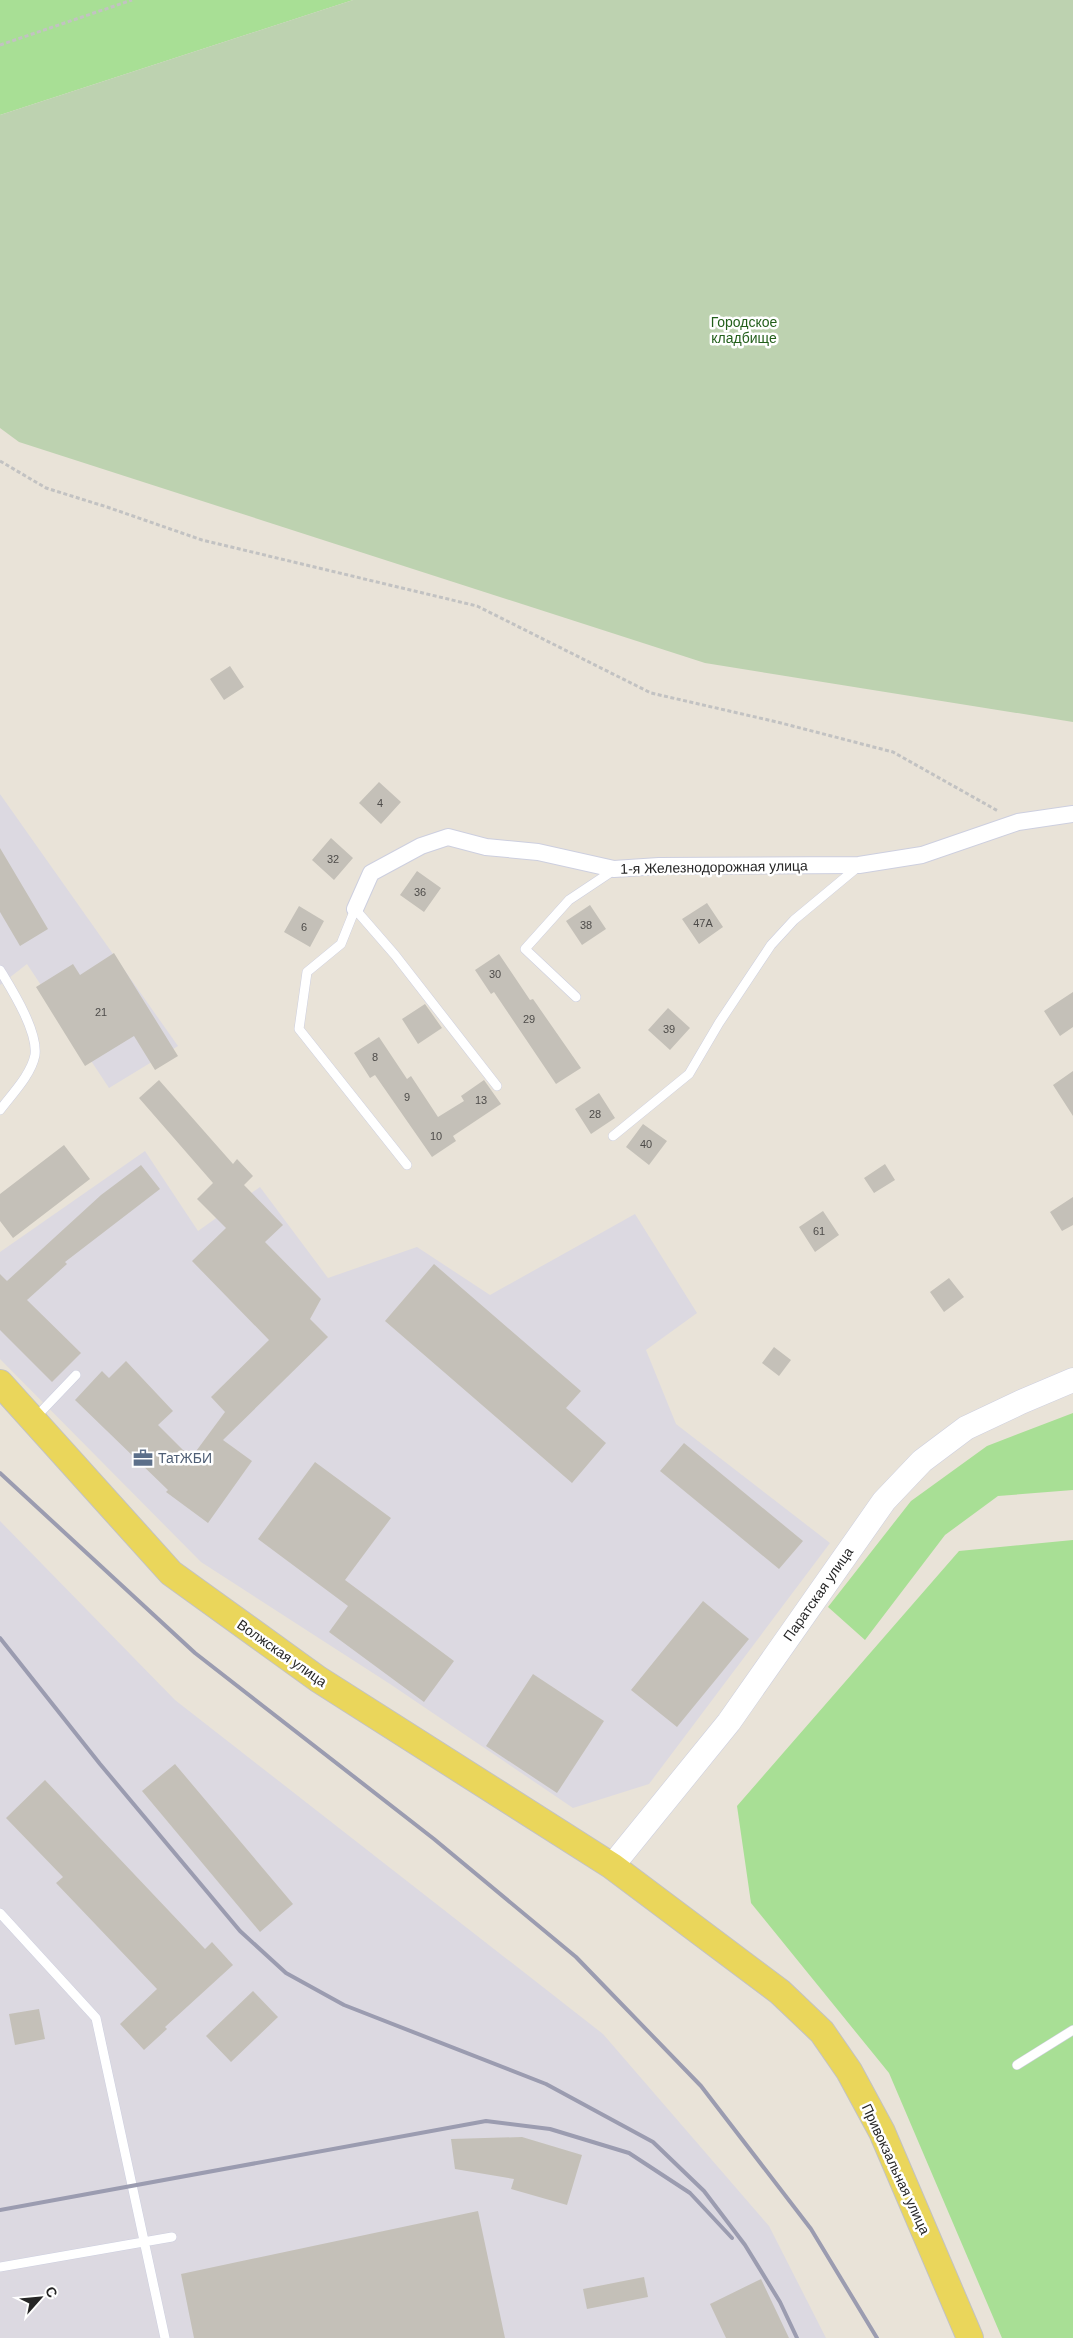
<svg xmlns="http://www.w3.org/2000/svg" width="1073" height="2338" viewBox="0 0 1073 2338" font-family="Helvetica,sans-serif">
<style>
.industrial{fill:#dcd9e1}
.green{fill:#a8df95}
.cemetery{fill:#bdd2b0}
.building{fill:#c4c0b8}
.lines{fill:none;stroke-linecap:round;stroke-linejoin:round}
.service-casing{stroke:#cdcfdf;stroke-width:10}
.minor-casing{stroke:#cdcfdf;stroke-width:18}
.secondary-casing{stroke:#cdcfdf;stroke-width:25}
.primary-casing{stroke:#c2c2c2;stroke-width:28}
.path{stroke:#c2c2c2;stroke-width:3;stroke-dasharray:4 2.5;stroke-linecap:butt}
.service{stroke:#fff;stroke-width:9}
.minor{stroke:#fff;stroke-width:16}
.secondary{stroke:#fff;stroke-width:24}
.primary{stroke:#ead65b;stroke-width:26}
.rail{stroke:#9b9cb0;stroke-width:4}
.labels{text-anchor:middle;stroke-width:5;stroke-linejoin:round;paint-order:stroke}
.number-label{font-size:11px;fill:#4e4c4a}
.park-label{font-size:14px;fill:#235f1b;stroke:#fff}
.street-label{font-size:14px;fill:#262626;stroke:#fff}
.service-label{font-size:14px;fill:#4e5e75;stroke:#fff;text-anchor:start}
</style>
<rect width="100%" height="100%" fill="#e9e3d8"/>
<!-- industrial -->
<path class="industrial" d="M0 794 178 1046 109 1088 27 964 0 985Z
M145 1151 198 1231 260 1187 328 1278 417 1247 490 1295 635 1214 697 1313 646 1350 676 1424 830 1543 649 1784 573 1808 390 1684 201 1562 0 1359V1252Z
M0 1521 175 1700 603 2034 769 2226 826 2338H0Z"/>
<!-- green -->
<path class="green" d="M0 0H353L0 115Z
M1073 1413V1490L998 1496 945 1535 865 1640 828 1607 911 1501 987 1446Z
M1073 1540V2338H1002L889 2073 751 1903 737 1806 959 1551Z"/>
<!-- cemetery -->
<path class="cemetery" d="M353 0H1073V722L705 663 19 442 0 428V115Z"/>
<!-- building -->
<path class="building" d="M230 666 244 687 224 700 210 679Z
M379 782 401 802 381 824 359 803Z
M331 838 353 858 334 880 312 860Z
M0 848 48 929 20 946 0 912Z
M417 871 441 888 424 912 400 895Z
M707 903 723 927 699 944 682 919Z
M590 905 606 929 582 945 566 921Z
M299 906 324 921 310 947 284 932Z
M114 953 178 1056 155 1070 134 1036 85 1066 36 987 73 964 80 975Z
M499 954 530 1000 533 999 581 1068 556 1084 494 992 491 994 475 970Z
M1073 992V1027L1060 1036 1044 1011Z
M425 1004 442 1028 418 1044 402 1019Z
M668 1008 690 1028 670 1050 648 1030Z
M379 1037 407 1079 411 1076 438 1117 464 1101 461 1096 484 1080 501 1104 453 1136 456 1141 432 1157 375 1075 370 1078 354 1053Z
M1073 1071V1116L1053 1085Z
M159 1080 233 1164 237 1159 253 1176 244 1185 283 1225 265 1242 321 1299 310 1319 328 1337 223 1440 252 1461 208 1523 166 1492 168 1490 75 1400 102 1371 109 1378 126 1361 173 1411 158 1425 191 1458 225 1412 211 1397 269 1340 192 1261 226 1228 197 1199 213 1183 139 1098Z
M599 1093 615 1118 591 1134 575 1109Z
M643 1124 667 1141 649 1165 626 1147Z
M64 1145 90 1179 13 1238 0 1221V1194Z
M885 1164 895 1180 874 1193 864 1178Z
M141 1165 160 1189 65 1262 67 1264 27 1300 81 1353 52 1382 0 1330V1274L7 1281 101 1195Z
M1073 1197V1225L1062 1231 1050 1212Z
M823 1211 839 1235 815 1252 799 1227Z
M434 1264 581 1391 566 1408 606 1443 572 1483 385 1321Z
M949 1278 964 1297 944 1312 930 1292Z
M774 1347 791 1360 779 1376 762 1363Z
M684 1443 803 1541 779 1569 660 1471Z
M315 1462 391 1518 345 1580 454 1661 424 1702 329 1632 348 1606 258 1539Z
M703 1601 749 1639 677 1727 631 1690Z
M533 1674 604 1721 557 1793 486 1746Z
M175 1764 293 1904 260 1932 142 1791Z
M45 1780 205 1949 212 1942 233 1965 165 2027 167 2029 144 2050 120 2024 157 1989 56 1883 63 1877 6 1818Z
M253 1991 278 2017 231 2062 206 2036Z
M39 2009 45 2039 15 2045 9 2014Z
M522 2137 582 2155 567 2205 511 2189 514 2179 455 2169 451 2139Z
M478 2211 505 2338H194L181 2274Z
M644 2277 648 2297 587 2309 583 2289Z
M761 2279 789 2338H726L710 2304Z"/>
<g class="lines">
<defs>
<path id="service" d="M0 970C12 990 38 1031 35 1055 31 1075 12 1094 0 1110
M576 997 525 949 569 900 614 870
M613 1136 689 1074 719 1023 771 945 794 920 859 866
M407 1165 299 1029 307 972 341 944 355 909 395 955 497 1086
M34 1419 76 1375
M0 1913 96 2018 165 2338
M1017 2065 1073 2030
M0 2267 172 2237"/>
<path id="minor" d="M355 909 371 873 421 846 448 837 486 847 538 852 614 869 659 866 859 865 922 855 1018 822 1073 814"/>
<path id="secondary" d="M612 1866 729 1722 884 1501 922 1461 966 1428 1021 1402 1073 1380"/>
<path id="primary" d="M0 1383 171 1573 318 1679 612 1866 780 1992 822 2032 849 2071 882 2132 970 2338"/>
</defs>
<!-- service casing -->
<use href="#service" class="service-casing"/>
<!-- minor casing -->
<use href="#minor" class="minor-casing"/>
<!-- secondary casing -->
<use href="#secondary" class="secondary-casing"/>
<!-- primary casing -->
<use href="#primary" class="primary-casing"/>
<!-- path -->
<path class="path" d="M0 45 132 0
M0 461 46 488 107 507 202 540 477 606 651 693 777 722 893 752 998 811"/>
<!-- service -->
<use href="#service" class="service"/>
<!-- minor -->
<use href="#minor" class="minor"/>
<!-- secondary -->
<use href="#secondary" class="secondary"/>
<!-- primary -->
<use href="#primary" class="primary"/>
<!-- rail -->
<path class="rail" d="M0 1473 195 1653 434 1839 576 1957 701 2086 811 2229 877 2338
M0 1638 100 1764 240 1931 286 1973 344 2005 546 2084 653 2142 704 2191 745 2245 780 2302 797 2338
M0 2210 486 2121 550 2129 629 2153 690 2193 732 2238"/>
</g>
<!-- icons -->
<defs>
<symbol id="office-bare" viewBox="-9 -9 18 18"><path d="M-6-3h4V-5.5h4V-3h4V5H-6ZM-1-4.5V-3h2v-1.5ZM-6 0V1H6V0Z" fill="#5c6f8a" stroke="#fff" stroke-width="2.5" paint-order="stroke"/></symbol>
</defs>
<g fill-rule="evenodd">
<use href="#office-bare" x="129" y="1444" width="28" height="28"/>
</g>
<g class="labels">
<!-- number labels -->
<g class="number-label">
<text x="380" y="807">4</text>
<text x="333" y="863">32</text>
<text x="420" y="896">36</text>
<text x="703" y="927">47А</text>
<text x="586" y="929">38</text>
<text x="304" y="931">6</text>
<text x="495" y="978">30</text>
<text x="101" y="1016">21</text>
<text x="529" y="1023">29</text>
<text x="669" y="1033">39</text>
<text x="375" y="1061">8</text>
<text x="407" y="1101">9</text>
<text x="481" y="1104">13</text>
<text x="595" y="1118">28</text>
<text x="436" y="1140">10</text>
<text x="646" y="1148">40</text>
<text x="819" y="1235">61</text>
</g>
<!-- park labels -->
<g class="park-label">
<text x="744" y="327">Городское<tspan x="744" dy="16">кладбище</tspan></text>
</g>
<!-- street labels -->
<g class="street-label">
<text transform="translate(714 867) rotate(-1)" y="5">1-я Железнодорожная улица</text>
<text transform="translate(818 1594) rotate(-55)" y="5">Паратская улица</text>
<text transform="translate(282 1653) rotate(35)" y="5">Волжская улица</text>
<text transform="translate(896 2169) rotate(65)" y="5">Привокзальная улица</text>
</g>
<!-- service labels -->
<g class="service-label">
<text x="158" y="1463">ТатЖБИ</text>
</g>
</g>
<!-- north arrow -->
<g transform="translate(40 2298) rotate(63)" stroke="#ffffff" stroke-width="4" paint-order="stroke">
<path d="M0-4L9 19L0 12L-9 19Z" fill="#262626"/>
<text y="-8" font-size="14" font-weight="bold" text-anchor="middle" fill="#262626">С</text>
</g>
</svg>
